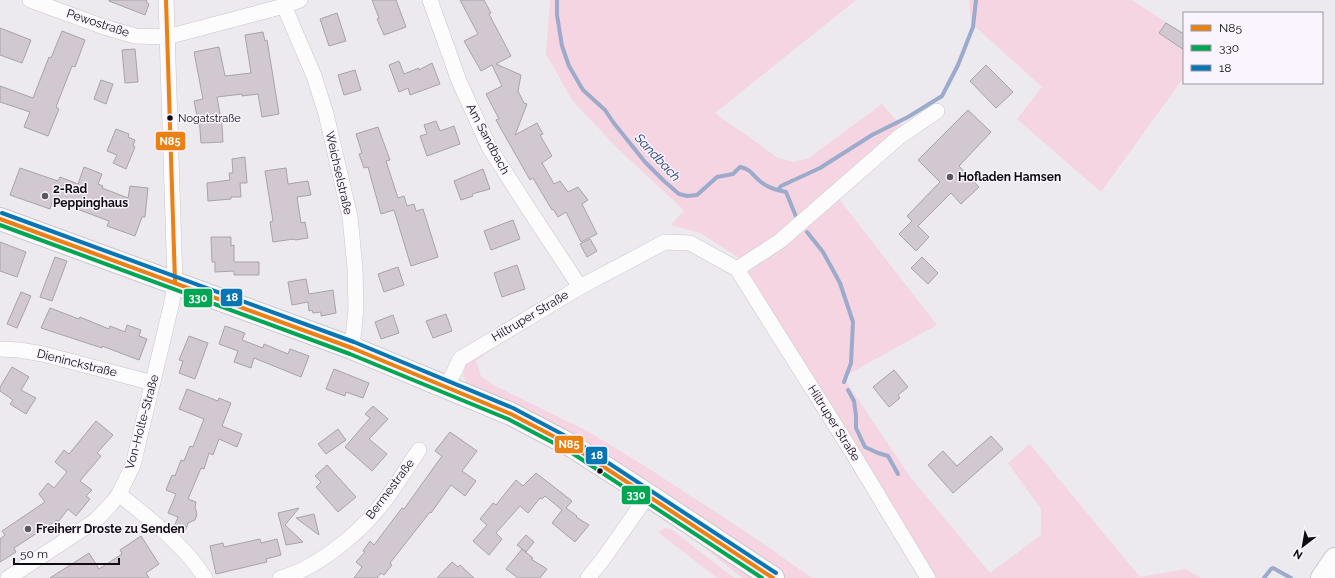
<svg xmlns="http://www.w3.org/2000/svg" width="1335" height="578" viewBox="0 0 1335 578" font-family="Raleway,sans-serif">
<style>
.green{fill:#f5d5e1}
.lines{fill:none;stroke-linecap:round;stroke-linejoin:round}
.stream{stroke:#9cabcb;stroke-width:4}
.building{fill:#d2c8d1;stroke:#a7a4a8}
.street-casing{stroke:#c9c6cb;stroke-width:16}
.secondary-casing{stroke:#c9c6cb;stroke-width:24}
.street{stroke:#fcfcfd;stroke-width:15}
.secondary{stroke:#fcfcfd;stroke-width:22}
.bus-1-casing{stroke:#f9f4fe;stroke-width:7}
.bus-2-casing{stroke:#f9f4fe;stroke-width:7}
.bus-3-casing{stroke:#f9f4fe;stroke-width:7}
.bus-1{stroke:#ea8112;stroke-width:4}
.bus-2{stroke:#00a651;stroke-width:4}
.bus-3{stroke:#0776b2;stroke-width:4}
.bus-dot{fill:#0e0c10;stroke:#f9f4fe;stroke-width:1.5}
.poi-dot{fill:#5c595e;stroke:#f9f4fe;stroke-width:1.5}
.labels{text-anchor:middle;stroke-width:3;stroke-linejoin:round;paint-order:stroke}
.bus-label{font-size:11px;fill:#0e0c10;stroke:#f9f4fe;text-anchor:start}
.street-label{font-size:12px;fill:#0e0c10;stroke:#f9f4fe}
.poi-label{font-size:12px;font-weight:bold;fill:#0e0c10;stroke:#f9f4fe;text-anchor:start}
.water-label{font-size:13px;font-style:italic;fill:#1e3a70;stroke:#f9f4fe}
.line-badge{stroke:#f9f4fe;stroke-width:1.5}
.badge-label{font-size:11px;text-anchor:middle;font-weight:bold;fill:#fff}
</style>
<rect width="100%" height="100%" fill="#ece9ef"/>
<!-- green -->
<path class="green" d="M550 0H856L715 113 778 158 794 162 809 158 882 104 903 128 839 199 937 325 843 377 911 478 990 573 1041 535V509L1008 463 1030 444 1140 577 1186 569 1201 578H936L858 449 747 273 784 247 812 223 806 216 741 259 700 233 671 225 684 210 618 149 572 100 546 54Z
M969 0H1132L1184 34V77L1101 192 1017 119 1042 87 971 23Z
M502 342 476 361 481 376 495 386 587 431 640 463 749 534 812 578H786L742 549 469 388 463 376 466 361Z
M667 520 762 578H742L699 543Z
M665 528 671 529 734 578H717L658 532Z"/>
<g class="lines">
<!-- stream -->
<path class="stream" d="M557 0V15L562 46 569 66 583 90 605 110 613 122 645 162 664 181 679 194 687 196 697 195 717 177 733 174 740 167C751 169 752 175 761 182 768 188 777 190 786 192L797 219
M778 190 781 186 820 168 872 135 908 117 942 96 958 65 973 27 976 0
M807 232 823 252 840 283 853 322 851 363 844 382
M848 390 854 401 856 416V428L865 447 878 453 888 456 898 474
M1264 578 1271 569 1273 568 1291 578"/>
</g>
<!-- building -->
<path class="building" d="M109 0H147L146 2 149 4 145 15 109 1Z
M372 0H396L406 27 384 35 377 19 379 18Z
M460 0H484L491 13 489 14 511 56 496 64 521 75 518 91 524 103 527 104 515 135 537 123 543 134 540 135 552 156 542 163 554 184 560 181 568 192 578 187 588 200 582 204 597 234 581 242 566 212 558 217 553 209 552 210 533 178 530 180 496 120 499 119 486 94 502 86 492 65 481 71 464 41 478 34Z
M337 13 346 41 329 46 320 19Z
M1166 23 1184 34V50L1159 33Z
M0 28 31 40 22 63 0 55Z
M62 31 85 40 75 67 72 66 61 94 56 107 59 109 48 136 24 127 30 112 0 102V86L33 98 49 57 51 58Z
M263 32 265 41 267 40 269 52 279 114 262 117 258 94 242 96V94L217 97 222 126 223 142 201 143 199 116H197L194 101 203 99 194 52 219 47 225 76 251 73 245 35Z
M135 49 138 82 125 83 122 50Z
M399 61 404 74 419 68V70L432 63 440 84 410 95 408 88 399 92 389 65Z
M986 65 1013 92 996 108 970 81Z
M355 70 361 90 344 95 338 75Z
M101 80 113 84 106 104 94 99Z
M968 110 991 132 959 166 979 187 961 204 951 193 918 226 929 237 916 251 899 234 912 221 907 216 940 182 918 160Z
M436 121 440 131 454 126 460 144 427 156 420 136 427 134 424 125Z
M378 127 390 160 386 161 398 198 404 196 407 206 414 204 416 211 423 209 438 257 411 266 394 210 381 214 368 167 364 168 359 154 362 153 356 134Z
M116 129 129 134 128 137 135 140 133 146 135 147 126 169 113 163 117 155 107 151Z
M245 157 247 183H240L241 197H231V199L208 201 207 183 230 180 229 173H233L232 159Z
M84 167 102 174 98 184 103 186 102 188 128 198 130 186 148 188 145 217H142L135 236 107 226 109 221 53 200 50 209 10 195 20 168 58 181 60 177 78 184Z
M286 168 288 184 308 181 311 195 297 197 301 223 305 222 308 238 295 240 294 239 273 242 270 222 273 221 265 171Z
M483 169 490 189 472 194 473 196 461 200 454 181Z
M513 220 520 239 491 250 484 231Z
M211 237H231V246L234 245V262H259V275H234V271L215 272V262H212Z
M590 239 597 251 587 257 580 244Z
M0 242 26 252 17 277 0 271Z
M55 257 67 261 52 301 40 297Z
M922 257 938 273 928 284 911 268Z
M517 265 525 289 502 297 494 273Z
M398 267 404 285 384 292 378 274Z
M306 279 309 294 333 290 336 313 321 316V312L313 313 312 310 309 311 308 302 292 305 288 282Z
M21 292 31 296 17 328 7 324Z
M50 308 79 319 80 317 109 329 110 326 125 332 127 325 141 330 139 336 147 339 139 360 102 346V348L41 328Z
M446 314 452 331 433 338 426 321Z
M393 315 399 333 381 339 375 322Z
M225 326 245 333 242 340 263 348 264 344 288 354 290 349 309 356 301 377 254 358 251 368 234 362 238 351 219 344Z
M189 336 208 343 195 379 179 373 183 361 179 360Z
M12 367 29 377 21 390 36 398 26 414 10 404 13 400 0 391V387Z
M334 369 369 383 363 398 346 392 345 396 326 389Z
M894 370 908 387 898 395 900 398 889 407 873 387Z
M187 389 218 401 219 398 231 403 222 426 242 434 237 447 219 439 213 455 209 453 204 469 201 468 188 499 196 502 195 507 197 514 195 520 188 523 185 531 174 527 178 517 168 513 176 494 166 490 172 475 175 476 181 460 184 461 190 446 193 447 204 419 179 409Z
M373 406 388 419 369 439 387 454 372 471 345 447 370 418 365 414Z
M96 421 113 435 97 453 101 456 80 481 92 490 86 496 90 499 76 516 68 509 58 522 57 520 14 548 16 552 0 562V539L5 535 2 531 45 502 39 494 48 483 54 488 67 472 55 462 64 450 69 454Z
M338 429 346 440 326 454 318 444Z
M450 432 477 451 462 471 476 481 465 496 451 485 431 513 430 512 390 563 392 565 384 575 381 573 377 578H354L362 567 356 562 365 552 363 551 370 541 374 545 402 508 404 509 442 456 435 451Z
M991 436 1003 449 953 493 928 465 943 451 957 466Z
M327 465 356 497 338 512 316 487 321 482 315 476Z
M536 473 572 501 566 508 577 516 576 517 589 525 575 542 552 523 562 510 545 496 542 499 540 498 528 513 520 506 496 533 502 539 489 555 473 541 487 525 480 519 493 503 496 505 516 480 523 486Z
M299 508 285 525 303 542 286 545 278 513Z
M314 514 319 535 296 518Z
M526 535 534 542 526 552 517 545Z
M141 536 159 564 146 573 149 578H50L89 553 99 569 122 554 120 550Z
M260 539 261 543 277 539 281 555 266 559 267 562 216 574 210 546 223 543 224 547Z
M522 549 533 558 531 559 547 569 540 578H518L506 569Z
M452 562 458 567 460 565 474 578H437Z"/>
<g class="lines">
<defs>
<path id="street" d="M30 0 104 27 135 36 167 37 284 6 300 0
M430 0 459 81 489 147 528 208 580 287
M284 6 314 76 326 114 350 217 355 268 356 309 352 348
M0 349 19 350 43 354 153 383
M447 387 460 359 580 287 665 242 690 243 737 269
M119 494C150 520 183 543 205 578
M8 578 95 521 112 503 119 494 133 465 172 302 175 282 166 0
M280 578C312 571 356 536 377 510 393 492 405 470 419 450
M588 578 604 558 648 495
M928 578 852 452 737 269 780 241 899 137 937 111"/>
<path id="secondary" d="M0 219 352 348 511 414 572 446 648 495 773 578
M1322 578 1335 559"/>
</defs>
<!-- street casing -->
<use href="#street" class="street-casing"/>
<!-- secondary casing -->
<use href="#secondary" class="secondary-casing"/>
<!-- street -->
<use href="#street" class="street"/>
<!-- secondary -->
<use href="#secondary" class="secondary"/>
<defs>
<path id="bus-1" d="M166 0 175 282
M0 219 352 348 511 414 572 446 773 578"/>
<path id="bus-2" d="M0 225 350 354 508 419 569 451 762 578"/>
<path id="bus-3" d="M2 213 354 342 513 408 575 441 776 573"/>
</defs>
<!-- bus-1 casing -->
<use href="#bus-1" class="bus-1-casing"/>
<!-- bus-2 casing -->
<use href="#bus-2" class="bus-2-casing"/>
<!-- bus-3 casing -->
<use href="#bus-3" class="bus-3-casing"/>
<!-- bus-1 -->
<use href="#bus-1" class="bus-1"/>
<!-- bus-2 -->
<use href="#bus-2" class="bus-2"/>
<!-- bus-3 -->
<use href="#bus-3" class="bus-3"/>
</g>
<!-- markers -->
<g class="bus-dot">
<circle cx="170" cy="118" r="3.5"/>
<circle cx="600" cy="471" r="3.5"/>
</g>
<g class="poi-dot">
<circle cx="950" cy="177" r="4"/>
<circle cx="45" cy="196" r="4"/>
<circle cx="28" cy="529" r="4"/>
</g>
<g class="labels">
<!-- bus labels -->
<g class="bus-label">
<text x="178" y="122">Nogatstraße</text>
</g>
<!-- street labels -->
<g class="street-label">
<text transform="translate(98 23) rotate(18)" y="4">Pewostraße</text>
<text transform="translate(488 139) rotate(62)" y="4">Am Sandbach</text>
<text transform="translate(339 173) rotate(77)" y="4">Weichselstraße</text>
<text transform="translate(530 316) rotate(-31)" y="4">Hiltruper Straße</text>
<text transform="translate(77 363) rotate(14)" y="4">Dieninckstraße</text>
<text transform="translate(142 422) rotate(-75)" y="4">Von-Holte-Straße</text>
<text transform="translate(834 423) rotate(58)" y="4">Hiltruper Straße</text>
<text transform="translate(390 489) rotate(-53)" y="4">Bermestraße</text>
</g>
<!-- poi labels -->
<g class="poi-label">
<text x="958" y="181">Hofladen Hamsen</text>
<text x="53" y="193">2-Rad<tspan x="53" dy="14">Peppinghaus</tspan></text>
<text x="36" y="533">Freiherr Droste zu Senden</text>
</g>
<!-- water labels -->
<g class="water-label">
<text transform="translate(658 157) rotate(47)" y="5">Sandbach</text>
</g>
</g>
<g class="line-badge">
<rect x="155" y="131" width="31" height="20" rx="4" fill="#ea8112"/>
<rect x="220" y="288" width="23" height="19" rx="4" fill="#0776b2"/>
<rect x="183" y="288" width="30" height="20" rx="4" fill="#00a651"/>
<rect x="554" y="435" width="30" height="19" rx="4" fill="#ea8112"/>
<rect x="585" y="446" width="23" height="19" rx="4" fill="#0776b2"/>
<rect x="621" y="485" width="30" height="20" rx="4" fill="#00a651"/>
</g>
<g class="badge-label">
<text x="170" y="145">N85</text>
<text x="232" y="301">18</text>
<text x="198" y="302">330</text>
<text x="569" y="448">N85</text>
<text x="597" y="459">18</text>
<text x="636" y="499">330</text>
</g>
<!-- legend -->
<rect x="1183" y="12" width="140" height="72" fill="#f9f4fe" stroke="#9b979f"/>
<rect x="1191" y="25" width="20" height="6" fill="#ea8112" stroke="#9b979f"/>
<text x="1219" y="32" font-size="12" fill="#0e0c10">N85</text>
<rect x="1191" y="45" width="20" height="6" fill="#00a651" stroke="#9b979f"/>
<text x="1219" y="52" font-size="12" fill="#0e0c10">330</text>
<rect x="1191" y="65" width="20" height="6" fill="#0776b2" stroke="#9b979f"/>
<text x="1219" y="72" font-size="12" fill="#0e0c10">18</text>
<!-- north arrow -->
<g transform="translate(1303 546) rotate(211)" stroke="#f9f4fe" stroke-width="3" paint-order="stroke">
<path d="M0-3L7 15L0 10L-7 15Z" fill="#0e0c10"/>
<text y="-6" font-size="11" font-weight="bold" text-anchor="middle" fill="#0e0c10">N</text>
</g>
<!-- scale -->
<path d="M14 558v6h105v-6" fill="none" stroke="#0e0c10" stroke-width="2"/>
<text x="20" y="558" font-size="12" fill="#0e0c10" stroke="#f9f4fe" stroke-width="3" paint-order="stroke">50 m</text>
</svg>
